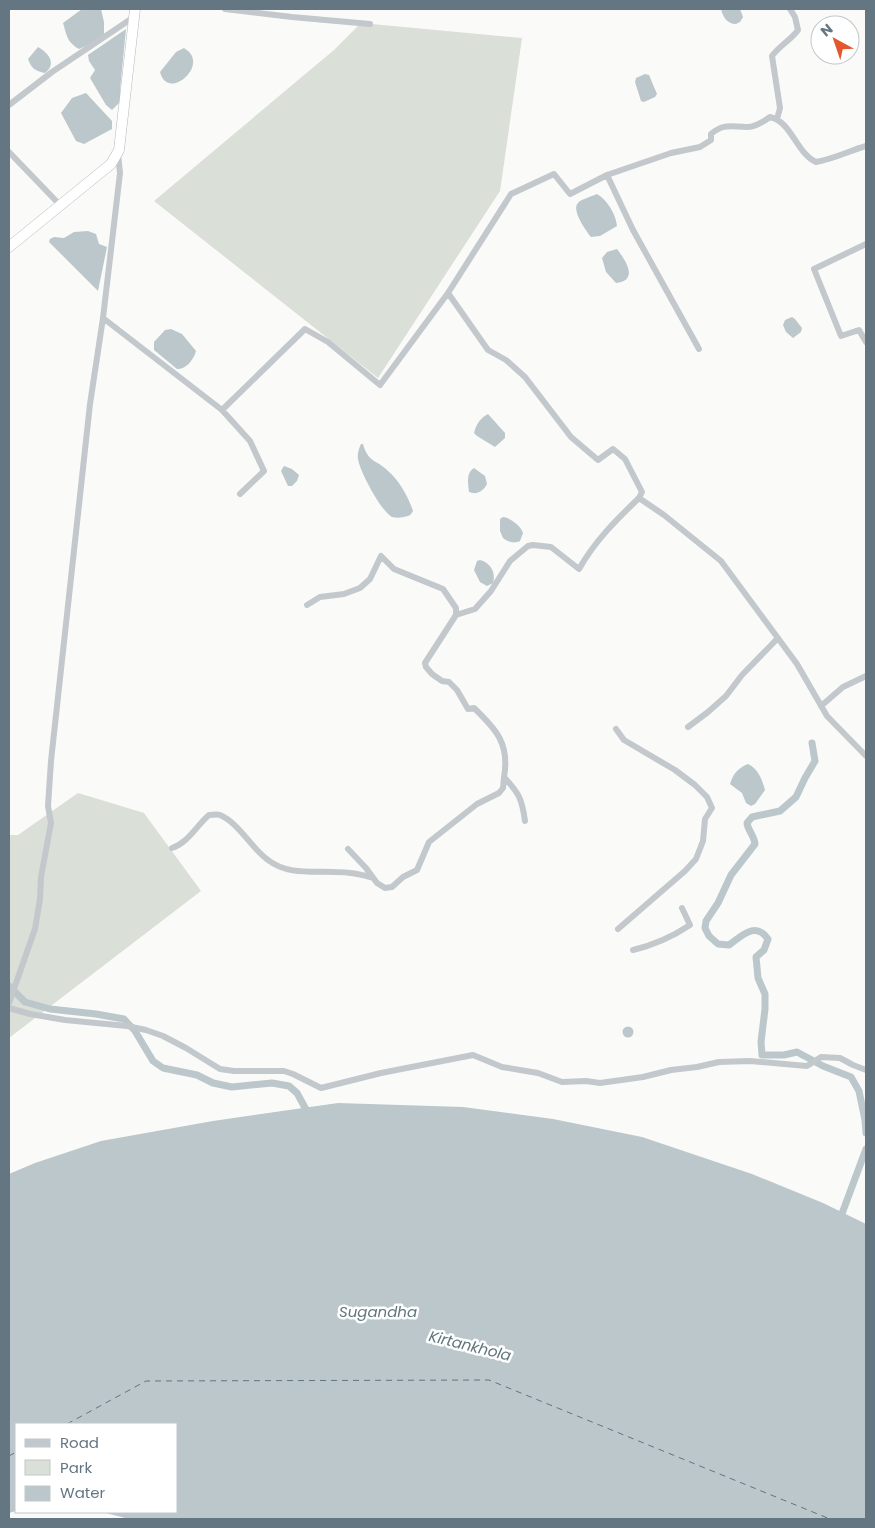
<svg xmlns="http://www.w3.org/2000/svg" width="875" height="1528" viewBox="0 0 875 1528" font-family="Poppins,sans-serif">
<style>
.green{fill:#dadfd7}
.water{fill:#bbc7cb}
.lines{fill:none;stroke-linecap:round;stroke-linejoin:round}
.canal{stroke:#bbc7cb;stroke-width:7}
.ferry{stroke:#60757c;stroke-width:1;stroke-dasharray:6 5;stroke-linecap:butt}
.trunk-casing{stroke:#b4b9bd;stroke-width:11}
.minor{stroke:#c3c8cc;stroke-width:6}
.trunk{stroke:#fff;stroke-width:10}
.labels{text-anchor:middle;stroke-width:5;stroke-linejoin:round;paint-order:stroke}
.water-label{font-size:15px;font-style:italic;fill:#60757c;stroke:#fff}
</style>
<rect width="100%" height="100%" fill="#fafaf8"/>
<!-- green -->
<path class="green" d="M361 23 522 38 500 191 378 378 154 201 334 50Z
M78 793 144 813 201 891 9 1038V835H18Z"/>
<!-- water -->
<path class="water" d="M82 9H101L104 22V34L93 43 79 49C67 42 67 36 63 23Z
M721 9H740L743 17 740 22 736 24C727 24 723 17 721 9Z
M126 29 120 90V102L112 110 106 105 90 78 95 70 89 61 88 55Z
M38 47C49 53 57 64 45 73 35 71 31 68 28 59Z
M184 48C186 50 189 51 190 53 204 70 167 100 160 72L176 52Z
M645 74 649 75 657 94 655 97 644 102 641 101 635 82 636 78Z
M86 93 112 121V129L84 144 76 141 61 113 72 98Z
M597 194C607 200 616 214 617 226L600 236 591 237C586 231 571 210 578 203 581 199 591 197 597 194Z
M88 231 96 234 99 244 107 247 98 291 49 242 50 239 54 237 64 238 74 232Z
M617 249C626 261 639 280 616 283L606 272 602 258 607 252Z
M792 317 795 319 802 328 801 332 793 338 786 332 783 325 785 320Z
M171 329 182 334 196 351C194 359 186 370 177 369L154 350V342L165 330Z
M488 414 505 433V438L495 447 477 436 474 433C476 425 480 418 488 414Z
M361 444H363C368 462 375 459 387 470 399 480 408 496 413 511 411 515 409 516 404 517 400 518 396 518 392 517 381 511 360 472 358 459 357 454 359 448 361 444Z
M284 466 292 469 299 475 297 481 292 486H288L281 471Z
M474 468 485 476 487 484C483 492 476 495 469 492 468 483 466 473 474 468Z
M503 517C511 518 521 526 523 533L520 541C514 544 508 542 503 538L500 531V519Z
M480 560C491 563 496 573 493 583L487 586 480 582 474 570 477 561Z
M748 764C758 769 762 779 765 790L755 804 751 806 746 803 742 793 730 784C733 774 738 768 748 764Z
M622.5 1032a5.5 5.5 0 1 1 11 0a5.5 5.5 0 1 1-11 0Z
M338 1103 463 1107 553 1119 642 1137 752 1174 823 1203 866 1224V1519H129L102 1512H176V1424H16V1511L9 1513V1174L35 1163 101 1141 213 1121Z"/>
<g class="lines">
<!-- canal -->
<path class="canal" d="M812 743 815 761 805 778 796 797 780 811 752 817 747 823C748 831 754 835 755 844L731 875 718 903 706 921 705 928 709 936 718 944 729 945C742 936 755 921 768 939L764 950 756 957 758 978 765 994V1009L761 1042 762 1055H784L797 1052 823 1066 851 1077 859 1091 865 1120 866 1133
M9 986 25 1002 50 1009 96 1014 124 1019 135 1031 153 1061 163 1068 197 1075 213 1083 232 1087 272 1083 289 1086 297 1093 309 1115
M840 1219 866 1149"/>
<!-- ferry -->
<path class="ferry" d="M67 1424 146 1381 489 1380 830 1519
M9 1456 16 1452"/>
<defs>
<path id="trunk" d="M9 247 111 164 119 150 135 9"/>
</defs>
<!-- trunk casing -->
<use href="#trunk" class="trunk-casing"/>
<!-- minor -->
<path class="minor" d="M225 9 292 17 370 24
M9 105 52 72 134 17
M777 119 780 108 772 56C779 46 791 40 798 30L795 17 790 9
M9 152 60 205
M607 175 671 153 700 147 711 140V134C724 123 731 127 747 127 755 127 763 122 770 117 791 121 797 154 816 162 834 159 849 151 866 146
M866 244 814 269 841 336 859 330 866 342
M448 293 511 194 554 174 570 194 607 175 633 230 699 349
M103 318 222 410 250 441 264 471 240 494
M222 410 305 329 328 342 380 385 448 293 488 350 506 360 525 377 571 437 598 460 613 449 625 459 642 492 639 498
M307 605 320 597 344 594 360 588 370 579 381 556 394 569 443 589 456 608V615L425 663 426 667 432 674 442 681 449 682 457 690 468 709 474 708C496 729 510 744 504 777 519 793 522 799 525 821
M456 615 475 609 491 591 510 561 528 546 533 545 551 547 579 569C595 541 615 521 639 498L664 515 721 561 797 664 827 716 866 756
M821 706 843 687 866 676
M688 727 708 712 726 696 742 675 778 638
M616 729 624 740 675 770 695 785 707 797 712 808 705 819 703 841 696 859 685 871 618 929
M172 848C188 843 197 825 209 815 212 815 217 814 220 815 239 823 252 849 268 860 287 875 312 871 335 872 348 872 361 874 373 878
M348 849 366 868 377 883 385 888 392 887 403 877 417 870 429 842 477 804 499 793 503 788 504 777
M633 950C654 945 672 937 690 925L682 908
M9 1003 35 929 40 899 41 877 51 823 48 806 51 761 90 404 103 318 120 173 118 154
M9 1008 30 1014 65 1020 127 1026 146 1030 163 1036 186 1048 220 1069 234 1071H284L293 1074 321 1088 381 1073 473 1055 502 1067 538 1073 562 1082 586 1081 600 1083 643 1077 671 1070 697 1067 719 1062 750 1061 807 1066 821 1057 840 1058 853 1065 866 1070"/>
<!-- trunk -->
<use href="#trunk" class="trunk"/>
</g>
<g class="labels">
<!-- water labels -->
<g class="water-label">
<text x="378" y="1317">Sugandha</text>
<text transform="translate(470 1346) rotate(14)" y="5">Kirtankhola</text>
</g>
</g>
<!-- border -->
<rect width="875" height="1528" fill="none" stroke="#657683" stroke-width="20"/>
<!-- legend -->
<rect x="15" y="1423" width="162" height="90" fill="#ffffff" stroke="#c1c8cd"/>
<rect x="25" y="1439" width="25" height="8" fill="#c3c8cc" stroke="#c1c8cd"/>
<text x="60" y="1448" font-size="15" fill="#657683">Road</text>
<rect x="25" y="1460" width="25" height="15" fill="#dadfd7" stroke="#c1c8cd"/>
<text x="60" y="1473" font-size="15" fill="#657683">Park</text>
<rect x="25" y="1486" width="25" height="15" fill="#bbc7cb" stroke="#c1c8cd"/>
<text x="60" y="1498" font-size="15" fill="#657683">Water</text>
<!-- north arrow -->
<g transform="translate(835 40) rotate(320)"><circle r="24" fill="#ffffff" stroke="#c1c8cd"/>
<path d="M0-4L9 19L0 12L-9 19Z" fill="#e4572e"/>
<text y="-8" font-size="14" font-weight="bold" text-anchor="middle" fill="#657683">N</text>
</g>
</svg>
